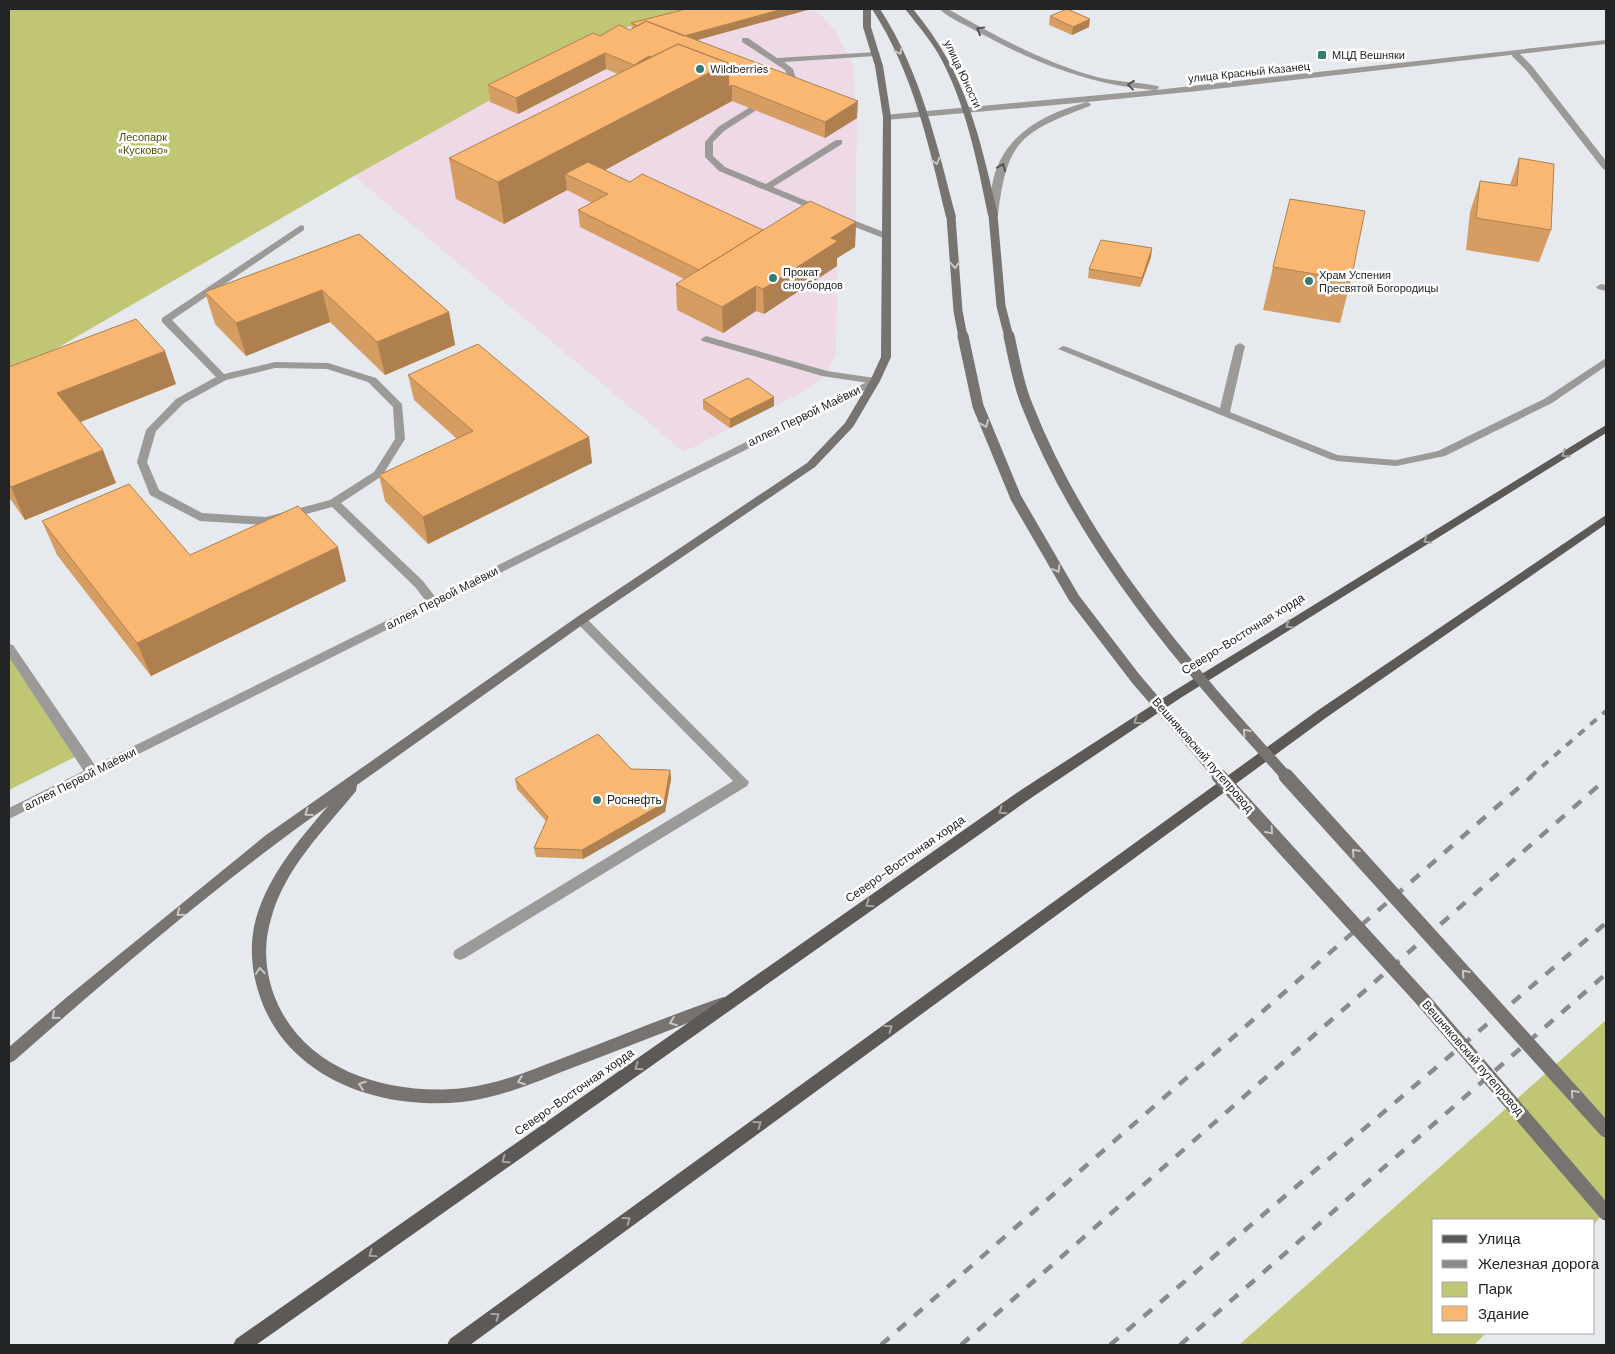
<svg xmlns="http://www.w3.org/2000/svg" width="1615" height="1354" viewBox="0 0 1615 1354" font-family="'DM Sans',sans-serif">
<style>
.commercial{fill:#eed9e7}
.green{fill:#c0c673}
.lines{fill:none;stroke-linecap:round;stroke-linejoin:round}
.service{fill:#9b9a98;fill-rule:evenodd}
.minor{fill:#9b9a98;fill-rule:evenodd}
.tertiary{fill:#9b9a98;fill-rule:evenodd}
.secondary{fill:#767371;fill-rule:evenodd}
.primary{fill:#5c5956;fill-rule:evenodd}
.rail-far1{stroke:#888a8d;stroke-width:4;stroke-dasharray:8 8;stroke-linecap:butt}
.rail{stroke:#888a8d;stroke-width:4.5;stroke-dasharray:11 11;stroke-linecap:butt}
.secondary-bridge-far2{stroke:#767371;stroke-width:9}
.secondary-bridge-far1{stroke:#767371;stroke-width:11}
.secondary-bridge{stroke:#767371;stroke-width:15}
.wall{fill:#d69d62}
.shaded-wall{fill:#ae8050}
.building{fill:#f9b772;stroke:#ae8050}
.oneway{stroke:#535353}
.oneway2{stroke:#c8c7c6}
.oneway3{stroke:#a5a4a2}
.poi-dot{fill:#357b72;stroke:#fff;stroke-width:2}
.labels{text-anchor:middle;stroke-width:5;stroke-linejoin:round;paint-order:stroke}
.far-poi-label{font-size:11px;fill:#232425;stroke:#fff;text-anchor:start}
.far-street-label{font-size:11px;fill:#232425;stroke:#fff}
.far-park-label{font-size:11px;fill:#4c4f07;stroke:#fff}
.street-label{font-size:12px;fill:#232425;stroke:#fff}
.poi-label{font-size:12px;fill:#232425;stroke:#fff;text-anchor:start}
</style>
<rect width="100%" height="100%" fill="#e6eaee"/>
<!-- commercial -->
<path class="commercial" d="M701 9H816L835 31 853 64 857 118 855 247 831 263 837 266 836 354 826 374 808 389 684 452 354 176 616 30Z"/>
<!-- green -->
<path class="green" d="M9 9H701L616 30 354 176 9 376Z
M9 648 81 754 9 790Z
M1606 1020V1211L1594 1224V1220H1434V1333H1486L1474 1345H1239Z"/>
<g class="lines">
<!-- service -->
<path class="service" d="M742 38H748L777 58 876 52 880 54 876 56 784 62 793 69 797 82 785 90 781 88 789 81 785 70 742 42Z
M752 106 755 107V111L724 131 713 142V156L725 167 766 184 836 140H842V144L773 187 824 208V212H818L719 171 705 157V142L718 127Z
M840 215 889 234 891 236 886 239 883 238 837 220V216Z
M301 225 304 226V230L172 320 224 374 275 362 328 363 376 378 402 404 405 439 382 476 341 503 423 581 439 602 437 605H429L415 587 332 507 266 525 200 521 150 495 137 462 146 430 176 399 216 377 162 322V318ZM275 368 327 369 368 382 393 407 395 439 374 472 330 500 266 517 202 513 159 490 147 462 156 431 184 403 226 380Z
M1601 284 1606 285V291L1598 289 1596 287Z
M706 336 827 371 875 378 880 381 875 384 822 376 702 341 701 339Z
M1240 343 1245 346 1230 412 1340 456 1341 458 1340 460H1332L1058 349 1063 346 1067 347 1220 408 1235 346Z
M581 616 585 617 749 782 747 786 465 958 460 960 455 958 453 954 455 950 733 781 577 623 575 620Z
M9 644 13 645 97 768 99 772 97 776H87L9 657Z"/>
<!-- minor -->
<path class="minor" d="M1512 52H1518L1532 66 1606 161V170L1603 169 1526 70 1512 56Z
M1606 358V366L1552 403 1445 456 1396 466 1336 461 1331 458 1336 455 1396 460 1438 451 1544 399Z
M875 378 879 379V383L9 819V808Z"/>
<!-- tertiary -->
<path class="tertiary" d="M939 9H948C996 36 1044 63 1097 77 1117 82 1138 82 1158 86L1159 88 1156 90 1606 40V44L1198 91 1087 102 1091 104 1090 106C1021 132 1007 140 998 215L993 218 988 215C990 201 991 186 995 173 1009 131 1047 113 1087 102L887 120 884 119V115L1154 90C1090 85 1035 63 978 32 966 25 950 19 939 9Z"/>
<!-- secondary -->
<path class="secondary" d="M863 9H871V27L883 66 891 117V357L880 381 853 427 815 467 585 623 357 785 356 791C324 830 284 869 271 919 263 945 265 974 276 1000 306 1072 391 1096 464 1088 500 1084 534 1069 568 1056 620 1036 671 1015 723 997L728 999 730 1003 728 1007C678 1027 627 1047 577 1066 540 1080 502 1098 462 1102 384 1110 295 1082 263 1005 253 980 249 954 254 927 264 880 298 841 328 806 219 883 115 972 14 1061L9 1063V1047L67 997 266 835 577 617 807 463 845 423 870 381 881 357 883 117 875 66 863 27Z
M872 9H880C921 72 937 145 956 217L954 219 951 220 946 217C929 145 913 72 872 9Z
M905 9H913C967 74 979 135 998 215L996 217 993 218 988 215C977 161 966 104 939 55 929 38 917 24 905 9Z"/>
<!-- primary -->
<path class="primary" d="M1606 425V433L1182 697 1031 798 256 1345H233L236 1339 1021 790 1174 691Z
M1606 515V524L1327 717 470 1345H447L450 1339 1317 711Z"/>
<!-- rail-far1 -->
<path class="rail-far1" d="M1530 777 1606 711"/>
<!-- rail -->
<path class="rail" d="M881 1345 1532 776
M961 1345 1606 779
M1110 1345 1606 923
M1180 1345 1606 974"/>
<!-- secondary-bridge-far2 -->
<path class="secondary-bridge-far2" d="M993 215 1001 306 1009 337
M951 217 958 311 963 337"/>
<!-- secondary-bridge-far1 -->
<path class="secondary-bridge-far1" d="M963 336 978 406 1016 498 1074 598 1136 679 1220 777
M1009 336C1014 358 1018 384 1027 405 1082 547 1186 666 1287 777"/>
<!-- secondary-bridge -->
<path class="secondary-bridge" d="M1219 776 1422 999 1606 1213
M1286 776 1606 1130"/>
</g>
<!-- wall -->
<path class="wall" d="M811 9 697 40 857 118 825 138 732 101 605 170 630 182 763 230 856 222 855 247 837 258V266L764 314 756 311 723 333 677 310 676 284 684 279 580 227 578 210 592 203 567 190 504 224 456 199 449 158 618 74 606 69 518 114 490 102 488 85 600 36 630 30 632 29 631 23Z
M1050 16 1089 27 1072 35 1049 25Z
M1519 158 1551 230 1539 262 1466 250 1470 212 1480 181 1510 185Z
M359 234 449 312 455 345 385 375 330 322 246 356 215 324 205 292Z
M1151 257 1140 287 1088 278 1089 269Z
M1273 267 1351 280 1340 323 1263 310Z
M9 367 176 384 81 422 116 483 25 520 9 497Z
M408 375 589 437 592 463 428 544 385 501 379 475 457 439 414 400Z
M703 400 774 406 730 428 703 409Z
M42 521 190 555 346 581 151 676 57 555Z
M631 769 670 770 671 779 665 812 583 859 536 857 534 848 546 821 517 789 515 779Z"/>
<!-- shaded-wall -->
<path class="shaded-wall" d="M783 9H811L672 47 671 39Z
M1090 19 1089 27 1072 35 1073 27Z
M605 53 606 69 518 114 516 98Z
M649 56 651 73 635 81 634 65Z
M728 63 732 85V101L583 182 565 174 567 190 504 224 498 182Z
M858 101 857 118 825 138V122Z
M856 222 855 247 837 258V266L764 314 763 289 831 238Z
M1152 248 1151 257 1140 287 1142 278Z
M756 286V311L723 333 722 307Z
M322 290 330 322 246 356 236 323Z
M449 312 455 345 385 375 377 342Z
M165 351 176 384 70 426 57 393Z
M774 397V406L730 428V419Z
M589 437 592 463 428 544 423 517Z
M103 450 116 483 25 520 11 487Z
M338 547 346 581 151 676 137 643Z
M670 770 671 779 665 812 583 859 582 850Z"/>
<!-- building -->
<path class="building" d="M686 9H783L684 36 646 21 638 26 631 23Z
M1067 9 1090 19 1073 27 1050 16Z
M646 21 858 101 825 122 732 85 729 87 728 63 678 44 651 57 649 56 634 65 605 53 516 98 488 85 593 33 600 36 619 25 630 30Z
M678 44 728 63 498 182 449 158Z
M1519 158 1554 164 1551 230 1476 218 1480 181 1517 186Z
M588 162 630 182 642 174 763 230 699 270 578 210 608 194 565 174Z
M1290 199 1365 211 1351 280 1273 267Z
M810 201 856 222 831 238 838 241 763 289 756 286 722 307 676 284Z
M359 234 449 312 377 342 322 290 236 323 205 292Z
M1101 240 1152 248 1142 278 1089 269Z
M136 319 165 351 57 393 103 450 11 487 9 484V367Z
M478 344 589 437 423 517 379 475 473 431 408 375Z
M748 378 774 397 730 419 703 400Z
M129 484 190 555 298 506 338 547 137 643 42 521Z
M598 734 631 769 670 770 664 803 582 850 534 848 548 817 515 779Z"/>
<!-- one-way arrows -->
<defs><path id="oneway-chevron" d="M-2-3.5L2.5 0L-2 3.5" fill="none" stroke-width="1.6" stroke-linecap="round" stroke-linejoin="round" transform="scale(1.25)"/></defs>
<g class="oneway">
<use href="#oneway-chevron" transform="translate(980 30) rotate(-151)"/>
<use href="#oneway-chevron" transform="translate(1131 85) rotate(-173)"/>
<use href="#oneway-chevron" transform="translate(1002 167) rotate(-68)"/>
</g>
<g class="oneway2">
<use href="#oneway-chevron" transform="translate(899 51) rotate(65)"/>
<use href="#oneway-chevron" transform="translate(936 161) rotate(75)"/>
<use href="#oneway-chevron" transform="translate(955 265) rotate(86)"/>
<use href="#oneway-chevron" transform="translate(985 424) rotate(67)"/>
<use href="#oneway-chevron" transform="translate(1057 569) rotate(60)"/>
<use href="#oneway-chevron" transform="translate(1246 732) rotate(-131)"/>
<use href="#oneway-chevron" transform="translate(308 813) rotate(144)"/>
<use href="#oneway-chevron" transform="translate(1270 831) rotate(48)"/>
<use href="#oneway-chevron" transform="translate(1355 852) rotate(-132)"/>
<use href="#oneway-chevron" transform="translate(180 913) rotate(141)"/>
<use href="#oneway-chevron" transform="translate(260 971) rotate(-96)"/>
<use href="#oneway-chevron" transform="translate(1465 973) rotate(-132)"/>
<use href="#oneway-chevron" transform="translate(55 1016) rotate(139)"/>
<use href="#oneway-chevron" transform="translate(673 1022) rotate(159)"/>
<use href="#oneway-chevron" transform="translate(521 1081) rotate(159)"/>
<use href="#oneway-chevron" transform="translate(362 1085) rotate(-161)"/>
<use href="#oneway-chevron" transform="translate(1574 1093) rotate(-132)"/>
</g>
<g class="oneway3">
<use href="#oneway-chevron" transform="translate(1565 454) rotate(148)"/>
<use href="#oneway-chevron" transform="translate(1427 540) rotate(148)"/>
<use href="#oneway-chevron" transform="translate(1289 625) rotate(148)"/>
<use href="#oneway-chevron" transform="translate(1137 721) rotate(147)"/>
<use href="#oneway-chevron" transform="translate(1002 811) rotate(145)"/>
<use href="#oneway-chevron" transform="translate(869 904) rotate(145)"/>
<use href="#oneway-chevron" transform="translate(889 1028) rotate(-36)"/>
<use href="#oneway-chevron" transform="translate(638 1067) rotate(145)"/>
<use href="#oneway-chevron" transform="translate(758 1124) rotate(-36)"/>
<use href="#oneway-chevron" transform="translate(505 1160) rotate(145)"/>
<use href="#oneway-chevron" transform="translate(627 1220) rotate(-36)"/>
<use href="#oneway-chevron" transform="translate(372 1254) rotate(145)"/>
<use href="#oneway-chevron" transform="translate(496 1316) rotate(-36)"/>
</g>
<!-- markers -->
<g class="poi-dot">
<rect x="1317" y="50" width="10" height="10" rx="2.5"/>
<circle cx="700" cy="69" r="5"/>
<circle cx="773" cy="278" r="5"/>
<circle cx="1309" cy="281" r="5"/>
<circle cx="597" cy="800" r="5"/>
</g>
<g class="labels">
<!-- far-poi labels -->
<g class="far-poi-label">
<text x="1332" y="59">МЦД Вешняки</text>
<text x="710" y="73">Wildberries</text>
<text x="783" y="276">Прокат<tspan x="783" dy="13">сноубордов</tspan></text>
<text x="1319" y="279">Храм Успения<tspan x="1319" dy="13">Пресвятой Богородицы</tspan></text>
</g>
<!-- far-street labels -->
<g class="far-street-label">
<text transform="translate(1249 72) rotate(-6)" y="4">улица Красный Казанец</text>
<text transform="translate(963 74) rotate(65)" y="4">улица Юности</text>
</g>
<!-- far-park labels -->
<g class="far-park-label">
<text x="143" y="141">Лесопарк<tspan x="143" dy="13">«Кусково»</tspan></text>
</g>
<!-- street labels -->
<g class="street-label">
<text transform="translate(804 416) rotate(-26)" y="4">аллея Первой Маёвки</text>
<text transform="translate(442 598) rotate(-27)" y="4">аллея Первой Маёвки</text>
<text transform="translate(1243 634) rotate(-32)" y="4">Северо-Восточная хорда</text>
<text transform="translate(1203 755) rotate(49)" y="4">Вешняковский путепровод</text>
<text transform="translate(80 779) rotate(-27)" y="4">аллея Первой Маёвки</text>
<text transform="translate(905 859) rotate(-35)" y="4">Северо-Восточная хорда</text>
<text transform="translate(1473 1058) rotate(49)" y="4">Вешняковский путепровод</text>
<text transform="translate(574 1092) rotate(-35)" y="4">Северо-Восточная хорда</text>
</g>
<!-- poi labels -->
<g class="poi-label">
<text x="607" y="804">Роснефть</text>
</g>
</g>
<!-- border -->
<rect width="1615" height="1354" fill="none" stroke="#232425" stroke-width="20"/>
<!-- legend -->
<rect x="1432" y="1219" width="162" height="115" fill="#ffffff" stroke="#a7a7a8"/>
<rect x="1442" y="1235" width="25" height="8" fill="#5c5956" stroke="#a7a7a8"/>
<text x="1478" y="1244" font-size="15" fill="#232425">Улица</text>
<rect x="1442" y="1260" width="25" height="8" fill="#888a8d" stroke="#a7a7a8"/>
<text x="1478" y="1269" font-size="15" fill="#232425">Железная дорога</text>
<rect x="1442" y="1282" width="25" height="15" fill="#c0c673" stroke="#a7a7a8"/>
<text x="1478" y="1294" font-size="15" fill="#232425">Парк</text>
<rect x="1442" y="1306" width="25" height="15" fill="#f9b772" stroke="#a7a7a8"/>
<text x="1478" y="1319" font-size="15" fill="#232425">Здание</text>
</svg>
